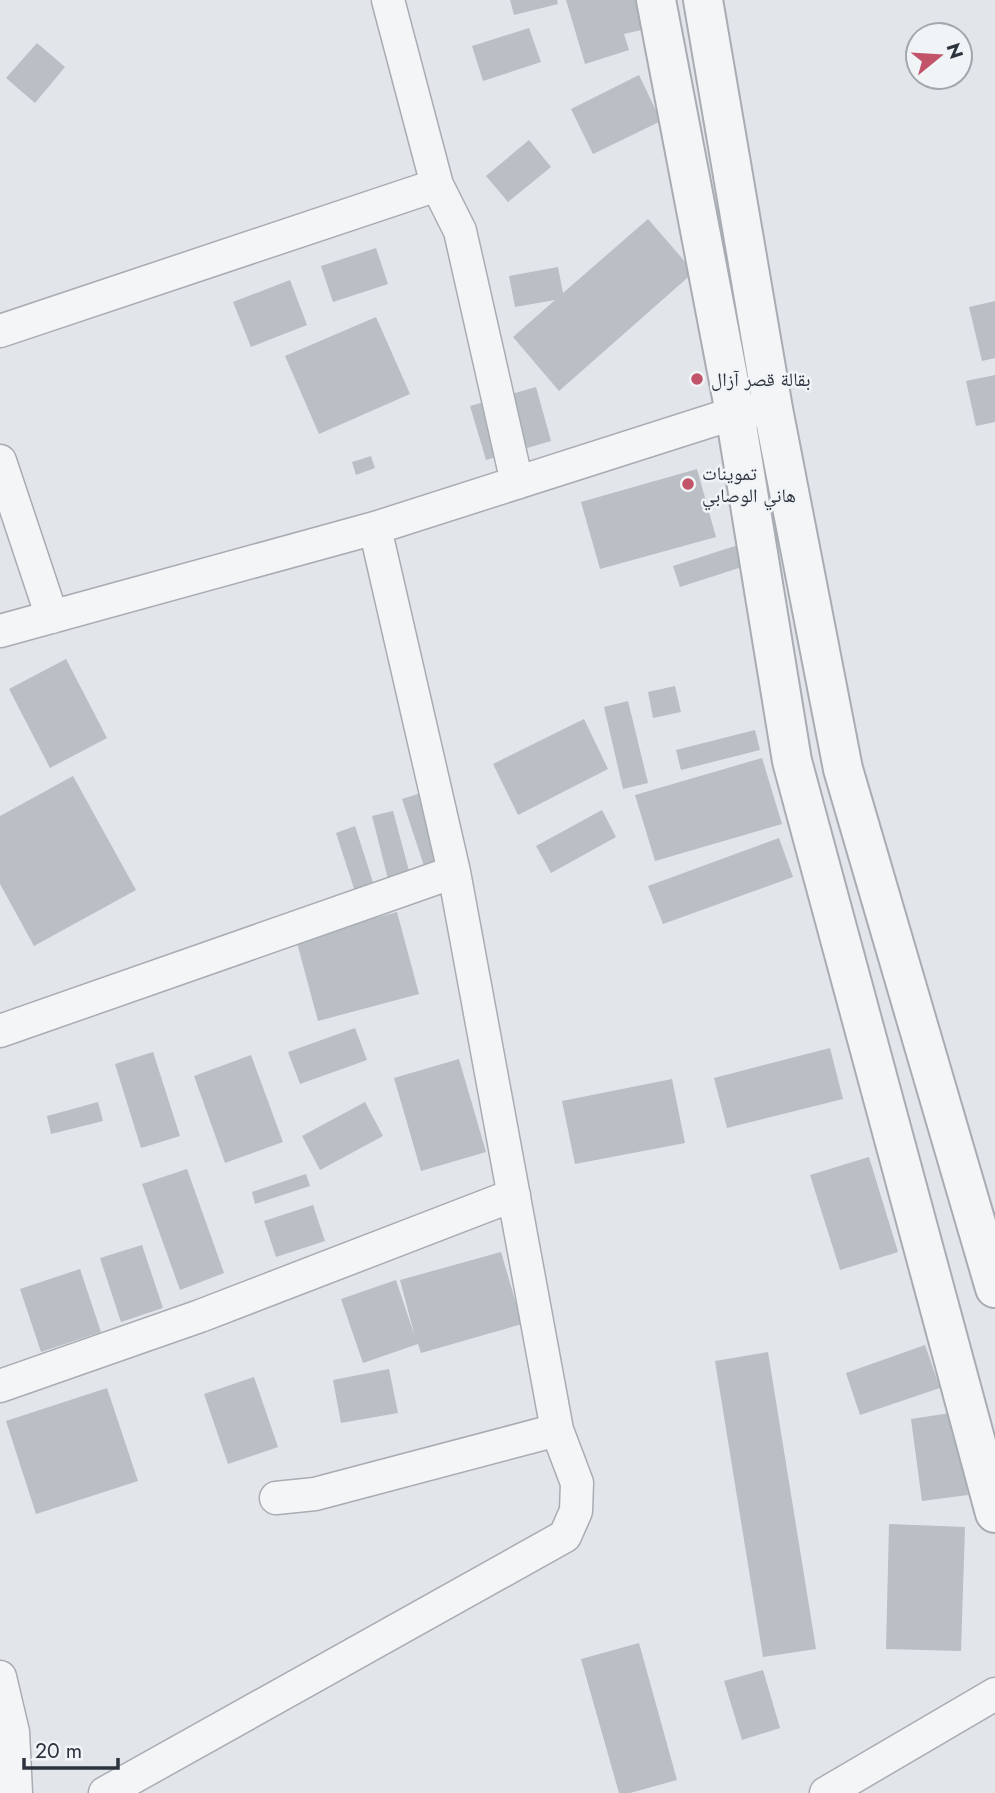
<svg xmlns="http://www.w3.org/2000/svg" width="995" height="1793" viewBox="0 0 995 1793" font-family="Jost,'Noto Naskh Arabic',sans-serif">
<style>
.building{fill:#babec5}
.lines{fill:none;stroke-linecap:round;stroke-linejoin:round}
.minor-casing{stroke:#a8acb3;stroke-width:35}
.tertiary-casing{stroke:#a8acb3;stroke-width:42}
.minor{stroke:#f4f5f7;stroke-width:32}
.tertiary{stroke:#f4f5f7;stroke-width:38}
.poi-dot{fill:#c15469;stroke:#f1f4f6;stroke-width:2.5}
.labels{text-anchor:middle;stroke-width:5;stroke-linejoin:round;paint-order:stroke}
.poi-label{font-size:19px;fill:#2c333f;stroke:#f1f4f6;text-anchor:start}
</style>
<rect width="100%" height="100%" fill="#e2e5e9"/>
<!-- building -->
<path class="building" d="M510 0H557L558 4 514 15Z
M566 0H643L650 28 624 34 629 50 585 64Z
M529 28 541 62 483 81 472 46Z
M37 43 65 67 35 103 6 78Z
M639 75 661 121 593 154 571 109Z
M529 140 551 167 508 202 486 176Z
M648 219 694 272 559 391 513 337 555 300 515 307 509 276 558 267 563 293Z
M376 248 388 284 333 302 321 266Z
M290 280 307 325 251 347 233 302Z
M995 301V358L982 361 969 307Z
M376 317 410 394 319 434 285 356Z
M995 375V422L976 426 966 381Z
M536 387 551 441 486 460 470 406Z
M371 456 375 468 356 475 352 462Z
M697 469 716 537 600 569 581 502Z
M738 545 745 566 680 587 673 566Z
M66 659 107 738 50 768 9 689Z
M675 686 681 712 653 718 648 692Z
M628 701 648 783 623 789 604 707Z
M584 719 608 769 518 815 493 764Z
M755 730 760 750 681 770 676 750Z
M762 758 782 824 655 861 635 795Z
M73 776 136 890 34 946 0 884V816Z
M443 786 466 856 425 869 402 799Z
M602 810 616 837 551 873 536 846Z
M393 811 412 882 390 887 372 816Z
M355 826 377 895 358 901 336 833Z
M779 838 793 877 663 924 648 886Z
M397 912 419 994 318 1021 296 939Z
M355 1028 367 1060 300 1084 288 1052Z
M830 1048 843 1099 727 1128 714 1078Z
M153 1052 180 1136 141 1148 115 1064Z
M251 1055 283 1142 225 1163 194 1076Z
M459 1059 486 1152 421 1171 394 1078Z
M672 1079 685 1143 575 1164 562 1101Z
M98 1102 103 1121 51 1134 47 1116Z
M365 1102 383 1136 320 1170 302 1136Z
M869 1157 898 1252 840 1270 810 1175Z
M187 1169 224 1273 180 1290 142 1184Z
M306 1174 310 1186 255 1204 252 1192Z
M313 1205 325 1241 276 1257 264 1221Z
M142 1245 163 1308 121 1322 100 1258Z
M501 1252 522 1324 421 1353 418 1344 363 1363 341 1299 396 1280 415 1337 400 1280Z
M80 1269 101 1332 41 1352 20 1289Z
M925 1345 940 1388 860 1415 846 1373Z
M768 1352 816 1649 763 1657 715 1361Z
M389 1369 398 1413 341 1423 333 1380Z
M254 1377 278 1447 228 1464 204 1394Z
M107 1388 138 1481 36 1514 6 1421Z
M957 1412 968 1495 922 1501 911 1419Z
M889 1524 965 1527 961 1651 886 1649Z
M639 1643 677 1780 630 1793H619L581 1659Z
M763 1670 780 1728 742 1740 724 1681Z"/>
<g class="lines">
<defs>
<path id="minor" d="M388 0 437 185
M0 331 437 185 460 231 517 483
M0 461 52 617
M0 631 375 528 735 413 758 410
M0 1031 454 872
M0 1386 200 1316 514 1195
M276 1498 315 1494 557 1430 454 872 375 528
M0 1677 13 1732 16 1793
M105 1793 565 1536 576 1511 577 1483 557 1430
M826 1793 995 1694"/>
<path id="tertiary" d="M656 0 735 413 792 761 995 1513
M703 0 773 409 843 769 995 1288"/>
</defs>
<!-- minor casing -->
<use href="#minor" class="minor-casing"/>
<!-- tertiary casing -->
<use href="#tertiary" class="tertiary-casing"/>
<!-- minor -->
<use href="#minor" class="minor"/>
<!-- tertiary -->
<use href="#tertiary" class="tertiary"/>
</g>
<!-- markers -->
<g class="poi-dot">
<circle cx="697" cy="379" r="7"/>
<circle cx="688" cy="484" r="7"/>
</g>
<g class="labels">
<!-- poi labels -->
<g class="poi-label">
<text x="711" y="386">بقالة قصر آزال</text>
<text x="702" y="480">تموينات<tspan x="702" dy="22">هاني الوصابي</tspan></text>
</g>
</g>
<!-- north arrow -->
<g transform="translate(939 56) rotate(72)"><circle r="33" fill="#f1f4f6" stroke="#a2a7ad" stroke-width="2"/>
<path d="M0-5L12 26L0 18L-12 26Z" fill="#c15469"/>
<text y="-10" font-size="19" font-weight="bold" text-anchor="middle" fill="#2c333f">N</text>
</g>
<!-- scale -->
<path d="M24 1758v10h94v-10" fill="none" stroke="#2c333f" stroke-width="3.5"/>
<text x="35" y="1758" font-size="21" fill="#2c333f" stroke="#f1f4f6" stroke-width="5" paint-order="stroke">20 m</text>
</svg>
